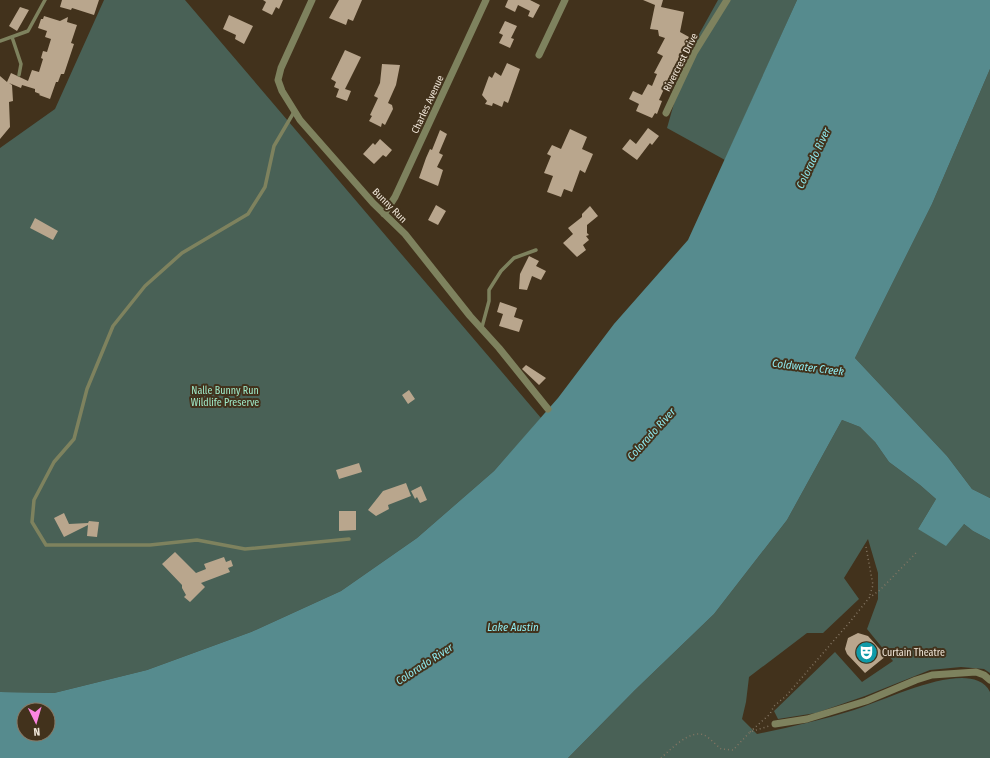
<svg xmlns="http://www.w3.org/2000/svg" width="990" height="758" viewBox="0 0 990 758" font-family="'Fira Sans Condensed',sans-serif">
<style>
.green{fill:#496156}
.water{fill:#568b8e;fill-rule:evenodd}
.building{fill:#b9a68d}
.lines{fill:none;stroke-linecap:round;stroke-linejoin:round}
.path{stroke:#847663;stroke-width:1.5;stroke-dasharray:1 3;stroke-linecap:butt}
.service{stroke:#7e825e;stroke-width:3.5}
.minor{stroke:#7e825e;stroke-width:7}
.labels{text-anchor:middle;stroke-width:4;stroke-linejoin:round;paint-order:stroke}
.street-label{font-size:10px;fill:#f0e6d8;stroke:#42321c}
.park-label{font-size:10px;fill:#9fe9c8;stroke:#42321c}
.poi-label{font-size:10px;fill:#f0e6d8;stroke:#42321c;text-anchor:start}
.water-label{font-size:11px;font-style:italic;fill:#8ee9ee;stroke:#42321c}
</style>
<rect width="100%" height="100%" fill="#42321c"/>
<!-- green -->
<path class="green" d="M104 0H185L541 418 494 471 417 538 341 591 251 632 147 670 54 693 0 692V148L55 109Z
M718 0H797L725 160 667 128 688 54Z
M990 69V498L972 489 947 456 855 358 932 204Z
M842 420 860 427 875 442 889 462 920 485 936 499 918 529 964 524 973 531 990 540V673L984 669 961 667 930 670 865 696 816 713 778 719 774 711 835 652 862 682 893 661 867 629 878 599V573L868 539 844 578 859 599 823 633H807L749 677 746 702 742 719 757 734C790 727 822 720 854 710 884 700 930 678 962 678 973 678 985 681 990 692V758H568L635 690 714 614 787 520Z"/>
<!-- water -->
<path class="water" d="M797 0H990V69L932 204 855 358 947 456 972 489 990 498V540L973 531 964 524 946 546 918 529 936 499 920 485 889 462 875 442 860 427 842 420 787 520 714 614 635 690 568 758H0V692L54 693 147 670 251 632 341 591 417 538 494 471 558 398 614 324 688 240ZM24 710H48V734H24Z"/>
<!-- building -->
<path class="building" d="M62 0H99L94 15 72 8 71 10 60 7Z
M263 0H283L279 9 276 7 272 15 262 10 266 2Z
M339 0H362L353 21 348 19 346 25 329 18Z
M508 0H530L540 5 533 18 528 16 530 11 518 5 515 12 505 7Z
M643 0H663L661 7 684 12 680 32 689 37 681 54 683 56 679 64 680 65 674 78 672 77 670 81 668 80 659 100 662 101 657 114 655 113 652 118 636 111 639 104 629 99 633 91 642 95 648 84 652 86 657 74 654 73 663 56 657 53 665 38 659 36 658 30 650 29 655 5Z
M20 7 29 10 17 31 9 26Z
M229 15 253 26 244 44 235 39 236 35 223 29Z
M44 16 60 21 68 17 67 22 77 25 71 43 74 44 64 74H61L58 82H56L50 99 39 95 40 94 35 92V89L22 85 21 88 9 83 12 85 13 101 9 102 10 127 0 139V76L7 82 11 73 28 81 32 70 39 72 43 59 41 58 43 51 47 52 51 39 45 37 47 31 38 28 41 19H43Z
M505 21 517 26 511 38 514 39 510 48 499 43 503 35 499 33Z
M345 50 361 57 345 89 351 91 347 101 336 97 339 89 334 87 336 82 331 79Z
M507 63 520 69 508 103 504 101 502 107 493 103 492 106 485 104 487 101 482 95 489 76 492 78 495 72 501 76Z
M382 64 400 65 396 85 388 103 392 105 393 109 385 125 382 123 381 127 369 121 372 116 370 115 378 98 374 96 380 83Z
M648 128 659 136 652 145 650 143 637 160 622 149 630 139 636 144Z
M570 129 587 137 582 149 593 154 585 173 580 170 572 192 564 189 561 197 547 192 553 176 544 173 551 156 547 154 552 145 561 149Z
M440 130 447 134 439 153 443 155 437 167 443 170 438 186 419 178 426 158 430 149 432 150Z
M380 139 392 150 386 157 383 155 374 164 363 154 373 143 375 145Z
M436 205 446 211 438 225 428 220Z
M590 206 598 216 587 225V233L589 235 586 236 589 240 583 245 586 250 577 257 563 243 573 234 568 228 582 217V214Z
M35 218 58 231 53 240 30 228Z
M529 256 539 261 536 266 546 271 541 280 532 276 527 290 519 289 520 274Z
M500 302 517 308 514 317 523 320 519 332 499 326 503 314 497 312Z
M526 365 546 378 539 385 522 369Z
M409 390 415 399 408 404 402 395Z
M359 463 362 472 339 479 336 470Z
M406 483 411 496 388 505 389 509 376 516 368 510 383 491Z
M421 486 427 500 420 503 417 497 415 499 411 491Z
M339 511H356V530L339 531Z
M64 513 69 524 88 523 89 521 99 522 97 537 87 536 88 525 64 537 54 518Z
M175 552 196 573 206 569 204 564 224 557 226 562 231 560 233 566 228 568 230 572 201 583 205 587 190 602 184 597 186 595 182 588V585L162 564Z
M858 633 868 636 886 656 865 673 847 654 845 649 848 638Z"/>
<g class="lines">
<!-- path -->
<path class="path" d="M866 547 873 585 869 598
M750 732 770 714 774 706 786 696 849 623 869 598 880 590 916 553
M661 758C670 750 690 729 704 735 710 738 716 745 721 749L733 750 750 732 769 726"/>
<!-- service -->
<path class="service" d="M12 37 21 64 19 75
M0 41 28 31 45 0
M294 112 274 146 265 187 248 214 182 253 145 286 113 326 87 389 74 439 54 462 34 500 32 522 46 545H150L197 540 245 549 349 539
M482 327 489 301V290L501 271 514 258 536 250"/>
<!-- minor -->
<path class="minor" d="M312 0 281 68 278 80 282 91 300 120 373 203 405 234 470 316 499 348 548 409
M539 55 565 0
M666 113 694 53 727 0
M384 214 395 197 486 0
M775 724 807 719 866 701 916 680 932 675 976 672 984 675 990 680"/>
</g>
<!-- icons -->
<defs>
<symbol id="theatre-disc" viewBox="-11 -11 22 22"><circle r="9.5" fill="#0f9aa8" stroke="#42321c"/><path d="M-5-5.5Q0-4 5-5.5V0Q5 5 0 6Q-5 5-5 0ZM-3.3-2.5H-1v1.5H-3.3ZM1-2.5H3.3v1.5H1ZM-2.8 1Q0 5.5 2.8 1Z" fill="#fff"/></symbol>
</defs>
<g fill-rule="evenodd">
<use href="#theatre-disc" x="854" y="640" width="25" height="25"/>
</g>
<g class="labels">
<!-- street labels -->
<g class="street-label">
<text transform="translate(680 62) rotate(-63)" y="4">Rivercrest Drive</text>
<text transform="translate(427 104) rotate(-65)" y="4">Charles Avenue</text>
<text transform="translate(390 205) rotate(45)" y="4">Bunny Run</text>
</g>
<!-- park labels -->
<g class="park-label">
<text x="225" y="394">Nalle Bunny Run<tspan x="225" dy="12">Wildlife Preserve</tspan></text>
</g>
<!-- poi labels -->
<g class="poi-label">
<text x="882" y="656">Curtain Theatre</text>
</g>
<!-- water labels -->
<g class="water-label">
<text transform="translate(813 158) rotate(-65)" y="4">Colorado River</text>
<text transform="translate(808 367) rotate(7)" y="4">Coldwater Creek</text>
<text transform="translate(651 434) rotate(-48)" y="4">Colorado River</text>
<text x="513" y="631">Lake Austin</text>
<text transform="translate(424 664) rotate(-33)" y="4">Colorado River</text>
</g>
</g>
<!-- north arrow -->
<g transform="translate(36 722) rotate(175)"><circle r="19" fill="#42321c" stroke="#887a67"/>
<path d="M0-3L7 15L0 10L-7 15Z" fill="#fd86e2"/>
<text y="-6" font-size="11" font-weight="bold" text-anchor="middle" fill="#f0e6d8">N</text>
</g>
</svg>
